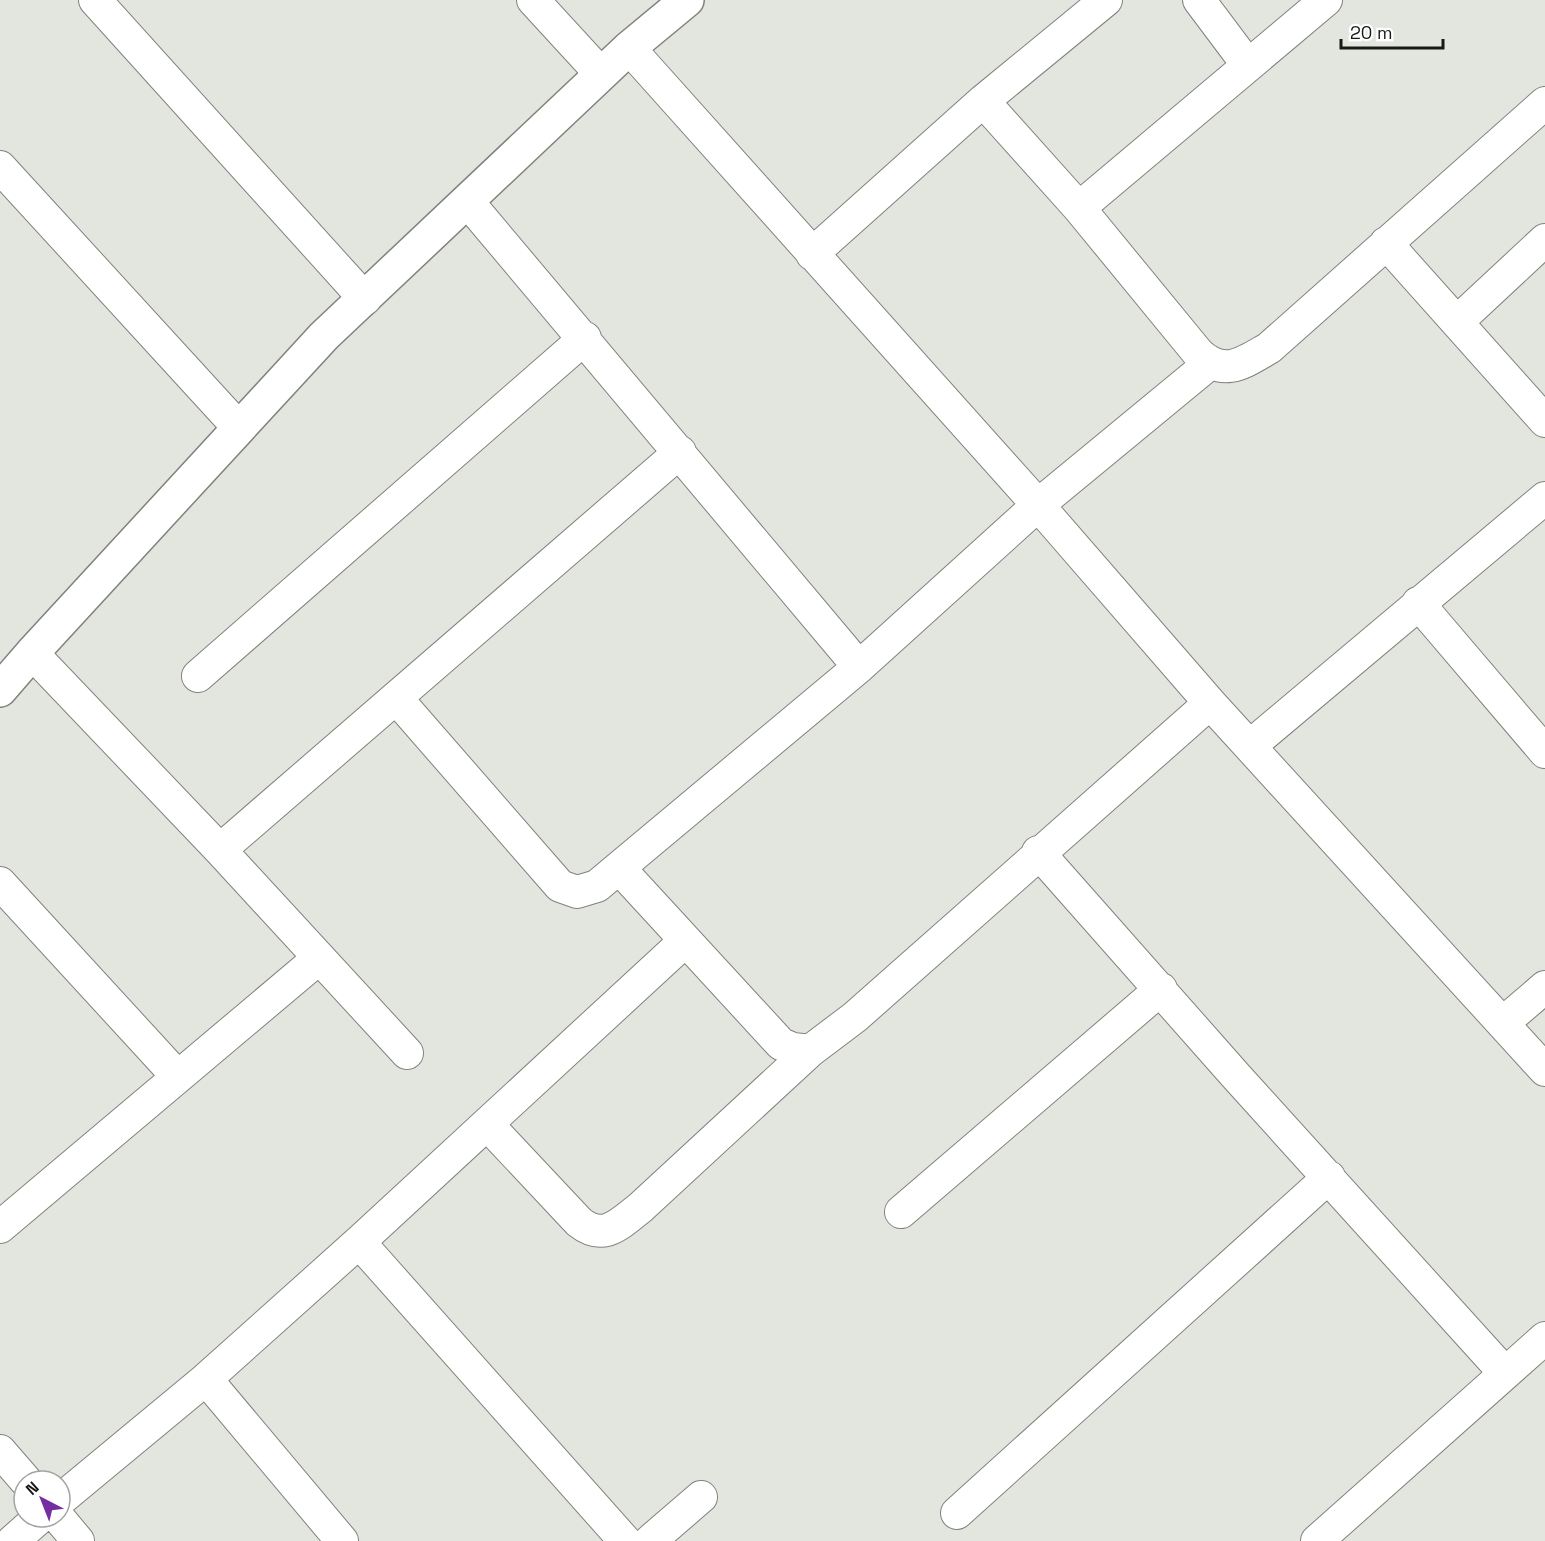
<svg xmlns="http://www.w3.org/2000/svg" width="1545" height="1541" viewBox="0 0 1545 1541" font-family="'Space Grotesk',sans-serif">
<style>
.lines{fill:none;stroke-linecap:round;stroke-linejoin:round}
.minor-casing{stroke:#80827c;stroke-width:34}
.tertiary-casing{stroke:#80827c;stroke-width:36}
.minor{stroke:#fff;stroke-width:32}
.tertiary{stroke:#fff;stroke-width:33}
</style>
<rect width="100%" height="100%" fill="#e3e6df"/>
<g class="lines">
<defs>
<path id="minor" d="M95 0 365 299
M533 0 601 74
M1199 0 1247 64
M629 48 1038 505 1210 703 1545 1070
M983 101 1079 208 1198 353C1224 378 1243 363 1269 348L1545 103
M0 167 239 428
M468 202 859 667
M1079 208 1326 0
M1386 243 1545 421
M812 254 983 101 1106 0
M1457 322 1545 240
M1418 603 1545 752
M32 653 220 850 407 1053
M198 676 585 338
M397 699 560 886 577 892 597 886 859 667 1038 505 1209 364
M1250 746 1545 498
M220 850 680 452
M1038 852 1236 1076 1504 1372
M620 869 781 1044 793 1049 810 1051 855 1017 1210 703
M0 883 178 1077
M1503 1023 1545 987
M487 1124 579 1222C604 1242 619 1224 640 1208L810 1051
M901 1212 1161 989
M0 1227 319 958
M206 1379 342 1541
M0 1451 26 1481
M60 1500 206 1379 359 1242
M957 1513 1329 1177
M58 1517 78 1541
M13 1541 40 1517
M625 1541 359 1242 685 941
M650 1541 701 1497
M1317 1541 1545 1338"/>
<path id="tertiary" d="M0 690 32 653 324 336 629 48 687 0"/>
</defs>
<!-- minor casing -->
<use href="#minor" class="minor-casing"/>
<!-- tertiary casing -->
<use href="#tertiary" class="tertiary-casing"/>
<!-- minor -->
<use href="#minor" class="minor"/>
<!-- tertiary -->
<use href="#tertiary" class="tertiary"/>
</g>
<!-- north arrow -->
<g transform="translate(42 1499) rotate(318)"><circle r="28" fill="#ffffff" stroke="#a3a3a2" stroke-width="1.5"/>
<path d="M0-4.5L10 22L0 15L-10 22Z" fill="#752ea1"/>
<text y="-9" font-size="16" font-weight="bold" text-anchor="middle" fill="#181916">N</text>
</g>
<!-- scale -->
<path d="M1341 39v9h102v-9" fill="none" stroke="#181916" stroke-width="3"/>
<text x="1350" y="39" font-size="18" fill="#181916" stroke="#ffffff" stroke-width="4.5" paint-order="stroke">20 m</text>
</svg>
